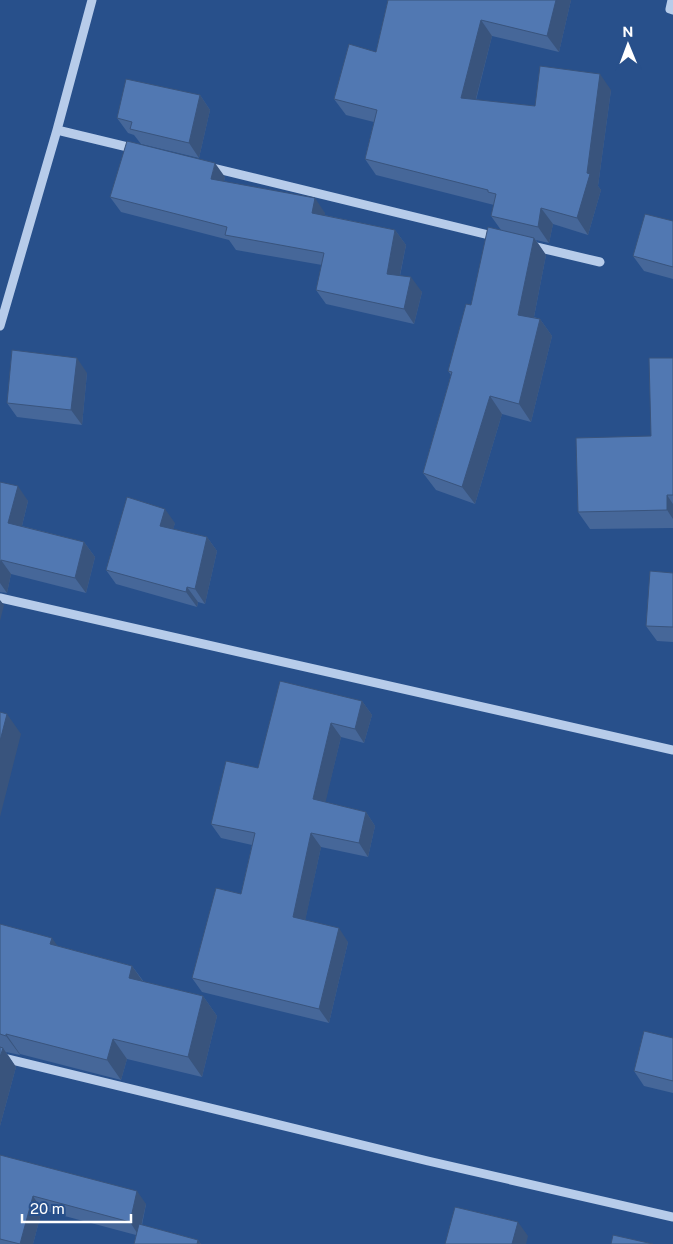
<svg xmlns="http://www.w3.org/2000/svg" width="673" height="1244" viewBox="0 0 673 1244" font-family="'Public Sans',sans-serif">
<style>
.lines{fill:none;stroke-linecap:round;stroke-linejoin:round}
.minor{stroke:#b7ccea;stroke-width:9}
.wall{fill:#466799}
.shaded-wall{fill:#39547d}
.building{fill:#5178b2;stroke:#39547d}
</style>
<rect width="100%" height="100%" fill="#28508b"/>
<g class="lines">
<!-- minor -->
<path class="minor" d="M672 0 670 9 673 10
M57 130 136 149
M209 167 497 237
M532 246 600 262
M0 326 57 130 92 0
M0 598 673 750
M0 1057 428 1161 673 1217"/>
</g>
<!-- wall -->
<path class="wall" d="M388 0H571L559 52 492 36 476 100 535 106 611 90 598 186 601 190 588 235 553 224 549 243 536 240 546 255 534 317 540 319 552 336 531 422 502 414 475 504 436 490 423 473 451 375 448 371 471 305 501 230 491 216 494 205 376 175 365 159 374 122 346 115 334 99 376 52Z
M200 95 210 110 199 158 141 144 134 135 128 133 117 118Z
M225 177 224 181 325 213 324 215 395 230 406 245 400 276 422 292 414 324 326 304 316 290 322 265 236 250 229 240 121 212 110 197Z
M673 221V279L644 271 633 256Z
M673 358V528L590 529 578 512 651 436Z
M87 373 82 425 17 417 7 403Z
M0 482 28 501 22 526 84 542 95 557 86 593 11 574 7 593 0 592Z
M175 523 173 529 207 537 217 551 205 604 198 602 197 607 116 584 106 570Z
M673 573V642L657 641 646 626Z
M362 701 372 715 364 743 341 737 325 802 366 812 375 826 368 857 321 847 305 920 348 942 329 1023 202 992 192 978 241 894 252 845 221 838 211 824 258 768Z
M0 924 58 946 132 966 144 982 203 996 217 1016 202 1077 127 1059 121 1080 20 1054V1055L6 1052 16 1067 0 1126Z
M673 1038V1093L644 1086 634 1071Z
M0 1155 146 1204 142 1225 198 1240 201 1244H134L136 1235 42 1210 33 1244H0Z"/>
<!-- shaded-wall -->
<path class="shaded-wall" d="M556 0H571L559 52 547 36Z
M481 20 492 36 472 114 461 98Z
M600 74 611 90 598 186 601 190 588 235 577 218 587 173Z
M200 95 210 110 199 158 189 143Z
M215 163 225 177 221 194 211 179Z
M315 198 325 213 322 227 312 213Z
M541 208 553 224 549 243 538 227Z
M395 230 406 245 397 289 387 274Z
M534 238 546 255 531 332 518 315Z
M411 277 422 292 414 324 404 309Z
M540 319 552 336 531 422 519 404Z
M77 358 87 373 82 425 71 410Z
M490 396 502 414 475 504 462 487Z
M18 486 28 501 19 538 8 523Z
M667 495 673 504V519L667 510Z
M165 509 175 523 170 541 160 526Z
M207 537 217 551 205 604 195 589Z
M84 542 95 557 86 593 75 578Z
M1 560 11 574 7 593 0 583V564Z
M187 587 198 602 197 607 186 592Z
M0 600 4 605 0 621Z
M362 701 372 715 364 743 355 729Z
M7 714 21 734 0 817V741Z
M331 723 341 737 323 813 313 799Z
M366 812 375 826 368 857 359 843Z
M311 833 321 847 303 931 293 917Z
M339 928 348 942 329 1023 319 1009Z
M52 938 66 958 50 944Z
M132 966 146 986 129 978Z
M203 996 217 1016 202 1077 188 1057Z
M6 1034 20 1054V1055L6 1036Z
M113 1039 127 1059 121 1080 107 1060Z
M3 1048 16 1067 0 1126V1057Z
M137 1191 146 1204 139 1236 130 1222Z
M33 1196 42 1210 33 1244H20Z
M518 1222 528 1236 526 1244H512Z
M198 1240 201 1244H197Z"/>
<!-- building -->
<path class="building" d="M388 0H556L547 36 481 20 461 98 535 106 540 66 600 74 587 173 590 174 577 218 541 208 538 227 491 216 496 194 488 192V190L365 159 377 110 334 99 349 44 376 52Z
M126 79 200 95 189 143 130 129 132 122 117 118Z
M127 141 215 163 211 179 315 198 312 213 395 230 387 274 411 277 404 309 316 290 324 253 225 235 227 227 110 197Z
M645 214 673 221V267L633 256Z
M488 227 534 238 518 315 540 319 519 404 490 396 462 487 423 473 452 372 448 371 466 304 471 305Z
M12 350 77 358 71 410 7 403Z
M649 358H673V495H667V510L578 512 576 438 651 436Z
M0 482 18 486 8 523 84 542 75 578 1 560 0 564Z
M127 497 165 509 160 526 207 537 195 589 187 587 186 592 106 570Z
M650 571 673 573V627L646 626Z
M280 681 362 701 355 729 331 723 313 799 366 812 359 843 311 833 293 917 339 928 319 1009 192 978 216 888 241 894 255 833 211 824 226 761 258 768Z
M0 712 7 714 0 741Z
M0 924 52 938 50 944 132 966 129 978 203 996 188 1057 113 1039 107 1060 6 1034V1036L0 1034Z
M644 1031 673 1038V1081L634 1071Z
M0 1047 3 1048 0 1057Z
M0 1155 137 1191 130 1222 33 1196 20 1244 0 1239Z
M455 1207 518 1222 512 1244H445Z
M139 1224 198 1240 197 1244H134Z
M613 1235 653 1244H611Z"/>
<!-- north arrow -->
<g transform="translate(628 45) rotate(359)" stroke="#28508b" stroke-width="4" paint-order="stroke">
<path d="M0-4L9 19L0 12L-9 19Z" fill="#ffffff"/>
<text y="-8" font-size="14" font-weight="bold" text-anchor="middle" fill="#ffffff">N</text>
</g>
<!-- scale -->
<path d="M22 1214v8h109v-8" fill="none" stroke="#ffffff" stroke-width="2.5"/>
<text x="30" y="1214" font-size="15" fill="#ffffff" stroke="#28508b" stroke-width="4" paint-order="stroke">20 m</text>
</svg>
